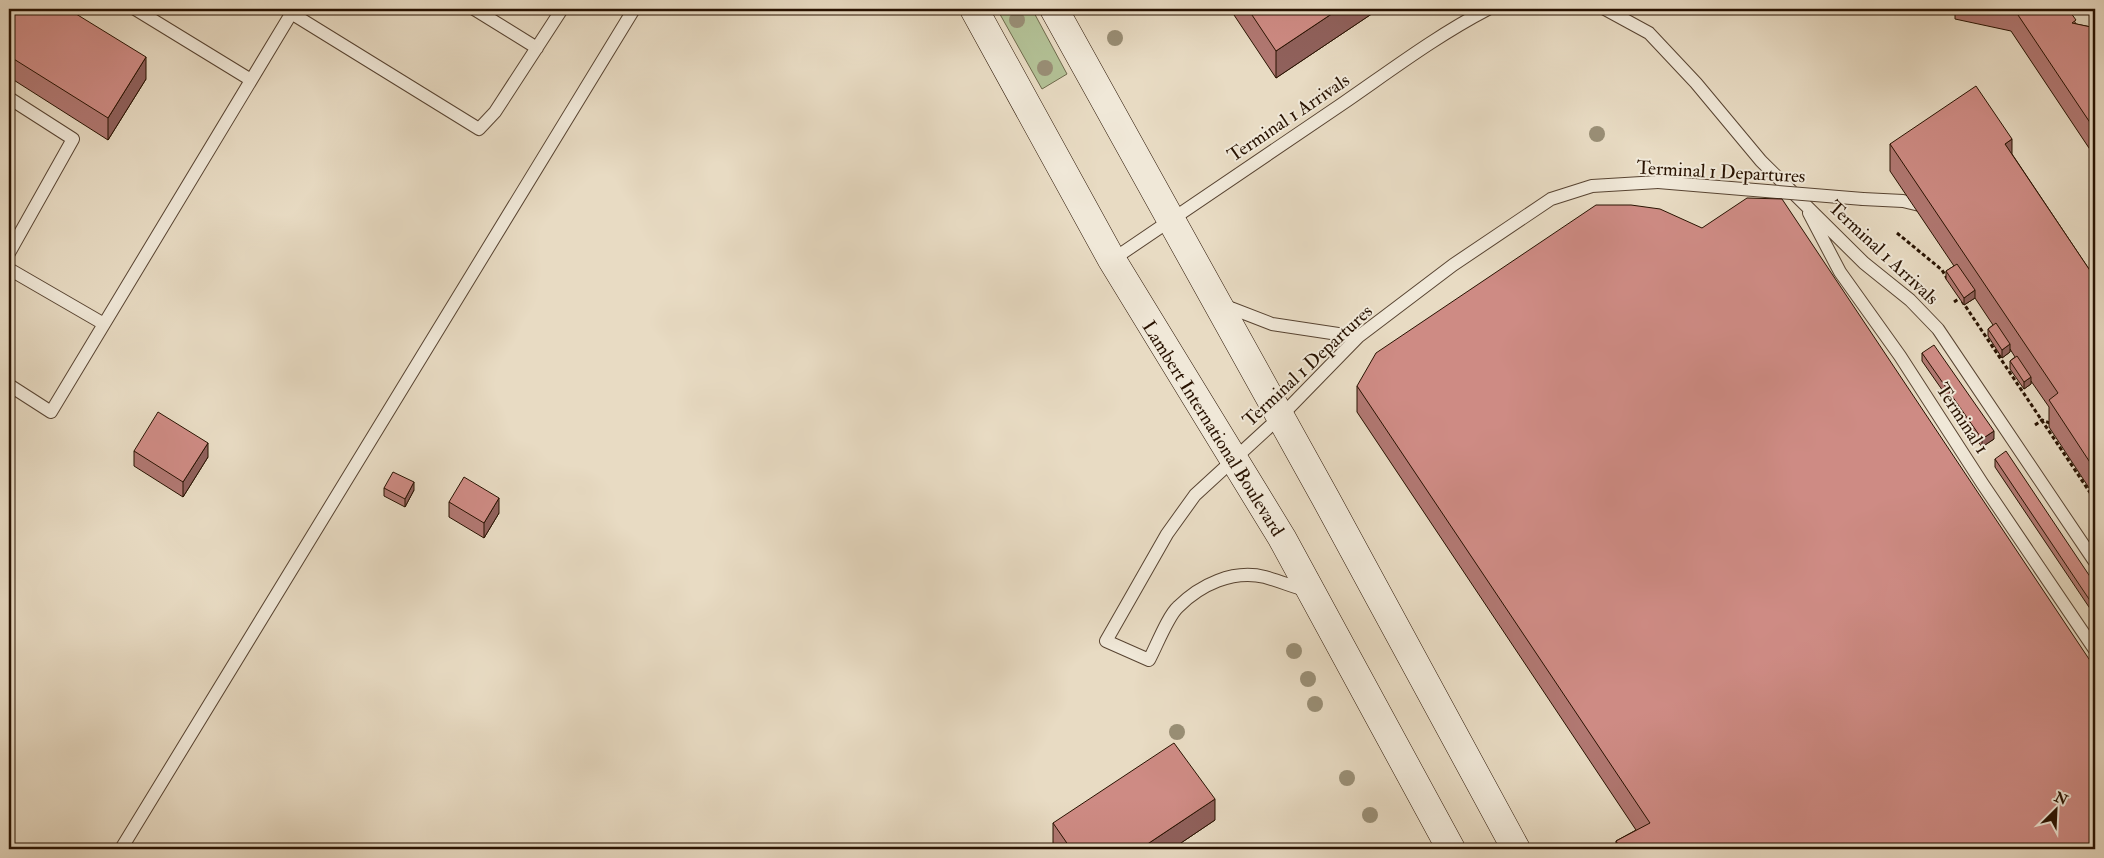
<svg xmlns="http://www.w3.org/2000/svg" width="2104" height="858" viewBox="0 0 2104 858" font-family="'IM FELL Double Pica',serif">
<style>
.green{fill:#b3c196;stroke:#6e6a4c}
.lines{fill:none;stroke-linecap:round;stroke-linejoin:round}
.lane-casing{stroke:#584432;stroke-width:14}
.secondary-casing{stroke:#281201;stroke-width:29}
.path{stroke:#281201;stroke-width:3;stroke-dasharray:4 2.5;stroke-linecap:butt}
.lane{stroke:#f0e8d8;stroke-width:12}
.secondary{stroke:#f0e8d8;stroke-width:28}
.lane-bridge-casing{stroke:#584432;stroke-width:14;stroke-linecap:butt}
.lane-bridge{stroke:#f0e8d8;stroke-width:12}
.tree{fill:#998e75}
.wall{fill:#b17872;stroke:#281201}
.shaded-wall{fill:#90615c;stroke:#281201}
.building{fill:#ce8b84;stroke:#281201}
.labels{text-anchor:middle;stroke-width:4;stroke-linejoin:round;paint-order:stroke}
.street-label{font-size:19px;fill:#281201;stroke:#f0e8d8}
</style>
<rect width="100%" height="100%" fill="#e8dbc3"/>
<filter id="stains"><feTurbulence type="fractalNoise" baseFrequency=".004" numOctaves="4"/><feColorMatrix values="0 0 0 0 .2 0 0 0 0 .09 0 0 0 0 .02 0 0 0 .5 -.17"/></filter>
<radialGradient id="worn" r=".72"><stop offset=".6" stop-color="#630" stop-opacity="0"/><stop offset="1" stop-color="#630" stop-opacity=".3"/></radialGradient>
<!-- green -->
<path class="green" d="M997 9H1032L1067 74 1042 89Z"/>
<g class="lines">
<defs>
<path id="lane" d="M135 9 251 80
M474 9 537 48
M1605 9 1649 33 1696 83 1761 161 1864 263 1910 300 1938 329 2095 562
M291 13 479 129 495 112 562 9
M9 98 73 139 9 253
M1863 199 1903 201 1928 207
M1809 213 1840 272 1900 356 1982 483 2095 650
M1112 260C1188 208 1265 156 1342 104 1390 71 1436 36 1488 9
M9 269 104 324
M1223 305 1272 324 1358 337
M9 385 51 412 294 9
M1308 591C1294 587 1279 581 1265 577 1233 569 1200 585 1178 607 1168 616 1156 647 1149 660L1106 641 1167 534 1195 495 1280 417 1358 337 1453 265 1551 199 1592 186 1658 182
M121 849 634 9"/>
<path id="secondary" d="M974 9 1112 260 1282 538 1451 849
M1054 9 1326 499 1516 849"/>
</defs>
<!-- lane casing -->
<use href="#lane" class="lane-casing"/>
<!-- secondary casing -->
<use href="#secondary" class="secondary-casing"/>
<!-- path -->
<path class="path" d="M1897 233 1942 270 1948 280
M1962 301 2095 500
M1954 302 1960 298
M2035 425 2042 420 2052 424"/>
<!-- lane -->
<use href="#lane" class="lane"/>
<!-- secondary -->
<use href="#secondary" class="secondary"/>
<defs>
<path id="lane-bridge" d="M1658 182 1863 199"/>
</defs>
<!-- lane-bridge casing -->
<use href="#lane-bridge" class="lane-bridge-casing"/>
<!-- lane-bridge -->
<use href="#lane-bridge" class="lane-bridge"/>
</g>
<!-- trees -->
<g class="tree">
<circle cx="1017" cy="20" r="8"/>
<circle cx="1115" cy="38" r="8"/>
<circle cx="1045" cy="68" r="8"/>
<circle cx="1597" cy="134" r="8"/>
<circle cx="1294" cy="651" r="8"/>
<circle cx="1308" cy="679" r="8"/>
<circle cx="1315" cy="704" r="8"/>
<circle cx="1177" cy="732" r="8"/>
<circle cx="1347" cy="778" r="8"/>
<circle cx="1370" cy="815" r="8"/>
</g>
<!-- wall -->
<path class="wall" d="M9 9 146 79 108 140 9 77Z
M1230 9H1379L1276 78Z
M1955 9H2068L2076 24 2091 27 2095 9V157L2011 31 1955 19Z
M1890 144 2012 154 2095 278V497L2049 427V407L2031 381V384L2024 389 2010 369V361L2015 357 2010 349V352L2002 358 1988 336V329L1993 325 1975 298 1964 305 1946 279V271L1954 266 1890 171Z
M1922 353 1994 439 1982 447 1922 361Z
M1357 386 2095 849H1616V841L1636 830 1357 412Z
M134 451 208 457 183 497 134 466Z
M1995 459 2095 584V616L1995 467Z
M384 488 414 490 405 507 384 496Z
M449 502 499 513 484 538 449 517Z
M1215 820 1172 849H1056L1053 845V823Z"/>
<!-- shaded-wall -->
<path class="shaded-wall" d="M1339 9H1379L1276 78V51Z
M146 57V79L108 140V118Z
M2012 139V166L2005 144Z
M1975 290V298L1964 305V298Z
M2010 344V352L2002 358V350Z
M2031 377V384L2024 389V382Z
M1994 431V439L1982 447V439Z
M208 443V457L183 497V482Z
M414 482V490L405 507V499Z
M499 498V513L484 538V523Z
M1215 799V820L1172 849H1140Z"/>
<!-- building -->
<path class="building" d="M9 9H68L146 57 108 118 9 56Z
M1248 9H1339L1276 51Z
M2014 9H2068L2076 20 2072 23 2091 27 2095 9V130Z
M1976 86 2012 139 2005 144 2095 278V470L2049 400 2058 393 1890 144Z
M1747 198 1782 199 2095 668V849H1621L1616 841 1650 823 1357 386 1376 353 1596 205H1631L1660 209 1702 228Z
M1957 264 1975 290 1964 298 1946 271Z
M1996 323 2010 344 2002 350 1988 329Z
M1934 345 1994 431 1982 439 1922 353Z
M2017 356 2031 377 2024 382 2010 361Z
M158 412 208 443 183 482 134 451Z
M2006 451 2095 584V608L1995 459Z
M393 472 414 482 405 499 384 488Z
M464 477 499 498 484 523 449 502Z
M1174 743 1215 799 1140 849H1071L1053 823Z"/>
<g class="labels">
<!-- street labels -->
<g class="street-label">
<text transform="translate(1288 117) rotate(-34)" y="7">Terminal 1 Arrivals</text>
<text transform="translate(1721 171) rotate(3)" y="7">Terminal 1 Departures</text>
<text transform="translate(1884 252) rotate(43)" y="7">Terminal 1 Arrivals</text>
<text transform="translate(1307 365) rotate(-43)" y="7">Terminal 1 Departures</text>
<text transform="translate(1963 418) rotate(57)" y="7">Terminal 1</text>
<text transform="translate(1214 428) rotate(58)" y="7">Lambert International Boulevard</text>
</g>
</g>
<!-- margin -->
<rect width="2104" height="858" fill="none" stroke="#e8dbc3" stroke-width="30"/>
<rect x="10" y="10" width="2084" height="838" fill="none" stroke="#281201" stroke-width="2.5"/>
<rect x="15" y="15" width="2074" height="828" fill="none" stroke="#281201"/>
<!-- north arrow -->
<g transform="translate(2056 810) rotate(24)" stroke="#f0e8d8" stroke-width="4" paint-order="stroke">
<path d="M0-4L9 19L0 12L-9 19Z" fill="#281201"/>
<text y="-8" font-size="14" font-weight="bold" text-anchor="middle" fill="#281201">N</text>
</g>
<rect width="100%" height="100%" filter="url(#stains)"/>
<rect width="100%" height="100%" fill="url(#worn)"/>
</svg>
